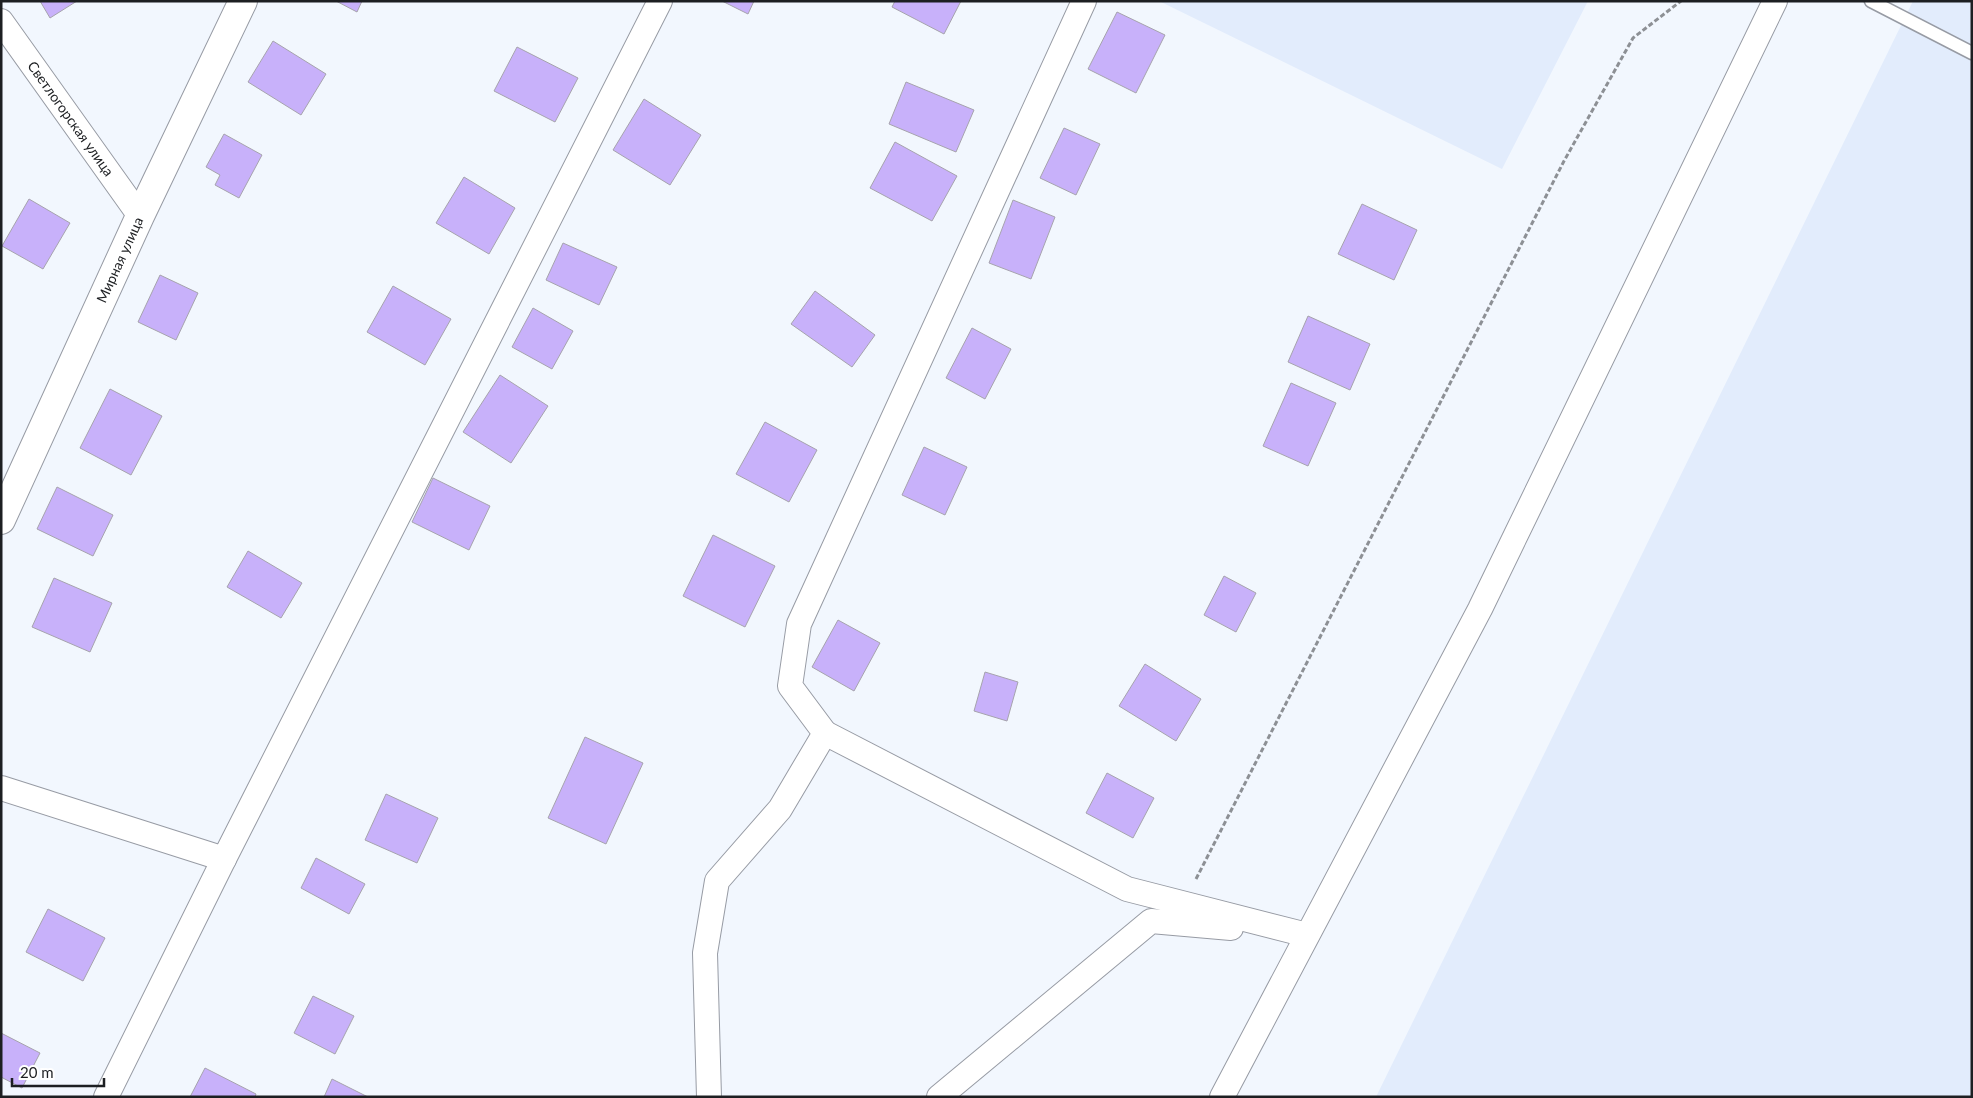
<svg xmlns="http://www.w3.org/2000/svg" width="1973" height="1098" viewBox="0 0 1973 1098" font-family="Lato,sans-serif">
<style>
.built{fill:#e2ecfc}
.building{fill:#c8b1fa;stroke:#a6a3ad}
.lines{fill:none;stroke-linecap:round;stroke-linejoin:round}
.lane-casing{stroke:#979ba4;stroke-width:15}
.street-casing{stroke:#979ba4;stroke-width:26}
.secondary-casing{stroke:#979ba4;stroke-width:30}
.path{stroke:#8d9095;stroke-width:3;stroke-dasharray:5 2.5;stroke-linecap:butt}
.lane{stroke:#fff;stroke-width:12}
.street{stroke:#fff;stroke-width:24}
.secondary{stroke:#fff;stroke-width:28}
.labels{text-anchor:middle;stroke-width:4;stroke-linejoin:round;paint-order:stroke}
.street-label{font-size:14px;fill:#1d1f22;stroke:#fff}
</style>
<rect width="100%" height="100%" fill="#f2f7fe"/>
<!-- built -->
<path class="built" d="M1159 1H1588L1502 169Z
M1913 1H1972V1097H1376Z"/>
<!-- building -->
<path class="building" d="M40 1H77L50 18Z
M336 1H362L357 12Z
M722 1H754L748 14Z
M895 1H961L944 34 892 7Z
M1117 12 1165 35 1136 93 1088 69Z
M273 41 326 74 301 115 248 82Z
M517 47 578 78 555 122 494 91Z
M906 82 974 110 956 152 889 124Z
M644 99 701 135 670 185 613 150Z
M1064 128 1100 144 1076 195 1040 178Z
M224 134 262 155 239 198 215 185 220 175 206 167Z
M895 142 957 176 932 221 870 188Z
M464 177 515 208 489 254 436 223Z
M29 199 70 223 43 269 2 246Z
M1013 200 1055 217 1031 279 989 263Z
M1362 204 1417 230 1394 280 1338 254Z
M563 243 617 267 599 305 546 280Z
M160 275 198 293 176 340 138 322Z
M393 286 451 319 425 365 367 332Z
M815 291 875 335 852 367 791 324Z
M533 308 573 331 552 369 512 347Z
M1308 316 1370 344 1350 390 1288 362Z
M972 328 1011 349 985 399 946 378Z
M500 375 548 406 511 463 463 432Z
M1291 383 1336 403 1308 466 1263 446Z
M110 389 162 416 131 475 80 448Z
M765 422 817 450 789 502 736 474Z
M924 447 967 467 945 515 902 495Z
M433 478 490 506 469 550 412 522Z
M57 487 113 515 93 556 37 529Z
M713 535 775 566 745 627 683 596Z
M248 551 302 583 281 618 227 587Z
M1224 576 1256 593 1236 632 1204 615Z
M54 578 112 603 90 652 32 627Z
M838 620 880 643 854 691 812 667Z
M1145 664 1201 699 1176 741 1119 706Z
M985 672 1018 682 1007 721 974 711Z
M585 737 643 763 606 844 548 818Z
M1107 773 1154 798 1133 838 1086 813Z
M386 794 438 818 417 863 365 840Z
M316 858 365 884 349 914 301 888Z
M48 909 105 938 83 981 26 952Z
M313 996 354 1016 335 1054 294 1033Z
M1 1033 40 1053 22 1088 1 1077Z
M205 1068 256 1094 255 1097H190Z
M332 1079 368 1097H324Z"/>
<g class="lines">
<defs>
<path id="lane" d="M1871 1 1972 53"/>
<g id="street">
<path id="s1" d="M1 21 140 216"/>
<path d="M825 733 1127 889 1307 935"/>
<path d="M1 788 224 859"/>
<path d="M106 1097 224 859 660 1"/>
<path d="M709 1097 705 953 717 881 780 809 825 733 790 686 799 624 1084 1"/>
<path d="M939 1097 1151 921 1231 928"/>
<path d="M1222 1097 1480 609 1775 1"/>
</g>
<g id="secondary">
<path id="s2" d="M1 520 140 216 243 1"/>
</g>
</defs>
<!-- lane casing -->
<use href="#lane" class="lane-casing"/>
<!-- street casing -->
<use href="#street" class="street-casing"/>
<!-- secondary casing -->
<use href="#secondary" class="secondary-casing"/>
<!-- path -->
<path class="path" d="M1196 879 1564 161 1633 38 1681 1"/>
<!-- lane -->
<use href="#lane" class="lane"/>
<!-- street -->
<use href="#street" class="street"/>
<!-- secondary -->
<use href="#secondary" class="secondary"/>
</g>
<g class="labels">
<!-- street labels -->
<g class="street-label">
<text dy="5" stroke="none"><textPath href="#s1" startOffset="120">Светлогорская улица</textPath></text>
<text dy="5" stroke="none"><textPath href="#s2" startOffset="286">Мирная улица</textPath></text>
</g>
</g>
<!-- border -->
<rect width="1973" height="1098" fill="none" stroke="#1d1f22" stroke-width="5"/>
<!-- scale -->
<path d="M12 1078v8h92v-8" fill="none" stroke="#1d1f22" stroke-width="2.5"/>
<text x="20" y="1078" font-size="15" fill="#1d1f22" stroke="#ffffff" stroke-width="4" paint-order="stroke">20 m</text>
</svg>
